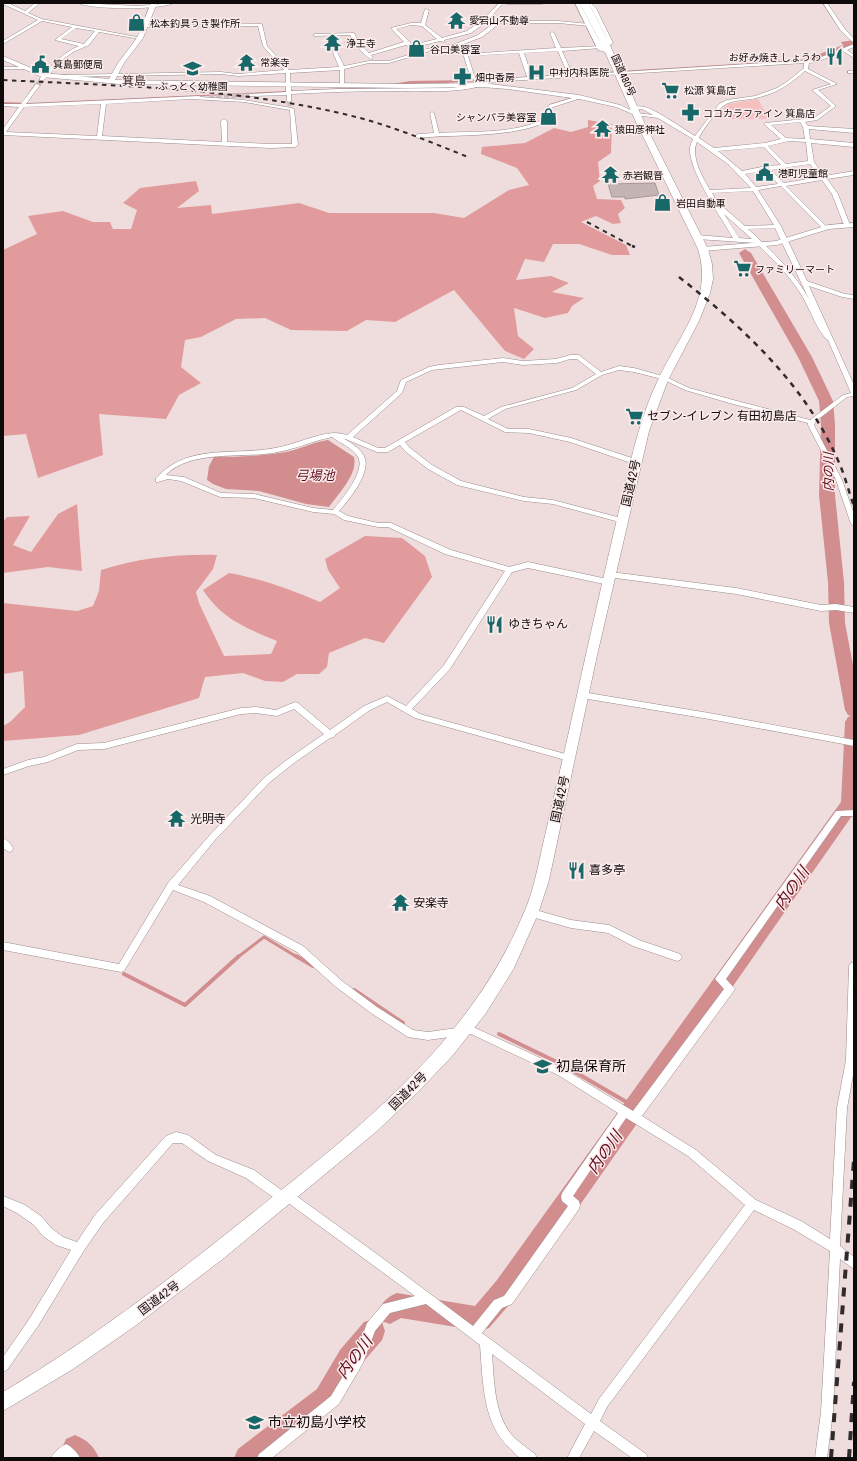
<svg xmlns="http://www.w3.org/2000/svg" width="857" height="1461" viewBox="0 0 857 1461" font-family="'Roboto Condensed','Noto Sans JP',sans-serif">
<style>
.green{fill:#f6bfc0}
.forest{fill:#e29b9d}
.water{fill:#d28d8f}
.lines{fill:none;stroke-linecap:round;stroke-linejoin:round}
.stream-far1{stroke:#d28d8f;stroke-width:3}
.stream{stroke:#d28d8f;stroke-width:4}
.river{fill:#d28d8f;fill-rule:evenodd}
.building{fill:#c5b4b4;stroke:#a79797}
.minor-tunnel{stroke:#cdbdbd;stroke-width:5;stroke-dasharray:5 2.5;stroke-linecap:butt}
.minor-casing{stroke:#9b8b8b;stroke-width:1}
.tertiary-casing{stroke:#9b8b8b;stroke-width:1}
.trunk-casing{stroke:#9b8b8b;stroke-width:1}
.minor{fill:#fff;fill-rule:evenodd}
.tertiary{fill:#fff;fill-rule:evenodd}
.trunk{fill:#fff;fill-rule:evenodd}
.rail-far2{stroke:#322b2b;stroke-width:2;stroke-dasharray:4.5 4.5;stroke-linecap:butt}
.rail-far1{stroke:#322b2b;stroke-width:2.5;stroke-dasharray:5.5 5.5;stroke-linecap:butt}
.rail{stroke:#322b2b;stroke-width:4;stroke-dasharray:9 9;stroke-linecap:butt}
.trunk-bridge-casing{stroke:#9b8b8b;stroke-width:8;stroke-linecap:butt}
.trunk-bridge{stroke:#fff;stroke-width:8}
.labels{text-anchor:middle;stroke-width:3;stroke-linejoin:round;paint-order:stroke}
.far-poi-label{font-size:10px;fill:#0f0a0a;stroke:#fcebeb;text-anchor:start}
.far-street-label{font-size:10px;fill:#0f0a0a;stroke:#fcebeb}
.far-quarter-label{font-size:12px;fill:#3d3030;stroke:#fcebeb}
.poi-label{font-size:12px;fill:#0f0a0a;stroke:#fcebeb;text-anchor:start}
.street-label{font-size:12px;fill:#0f0a0a;stroke:#fcebeb}
.water-label{font-size:13px;font-style:italic;fill:#5d091a;stroke:#fcebeb}
.near-poi-label{font-size:14px;fill:#0f0a0a;stroke:#fcebeb;text-anchor:start}
.near-water-label{font-size:16px;font-style:italic;fill:#5d091a;stroke:#fcebeb}
</style>
<rect width="100%" height="100%" fill="#efdddd"/>
<!-- green -->
<path class="green" d="M758 99 769 119H732L716 115 728 104Z"/>
<!-- forest -->
<path class="forest" d="M588 120 612 124 611 153 598 162 600 181 593 186 597 199 621 200 625 208 618 214 621 223 613 224 596 216 581 222 626 245 630 255H612L579 244H553L544 262 525 259 516 280 551 276 569 283 552 292 584 298 572 306 568 313 545 318 514 308 518 336 534 349 524 359 505 351 454 290 395 322 366 320 347 331 291 330 265 318 236 319 201 337 185 340 181 367 201 383 179 395 166 419 99 414 103 455 38 478 26 434 3 436V250L37 234 28 216 63 211 93 222H110L113 229H131L137 210 123 203 140 188 196 181 199 191 177 208 211 205 212 214 299 203 329 213H434L464 218 509 190 529 185 517 168 481 154 482 147 525 143 554 128 571 132 588 127Z
M77 504 82 571 48 567 3 573V522L7 517 30 516 13 545 31 552 58 514Z
M365 536 402 538 425 556 432 577 384 643 365 638 329 653 327 667 319 674H297L283 682 265 681 243 673 205 677 199 698 79 735 3 741V726L10 722 25 707 23 671 3 674V603L77 611 93 606 99 591 101 570C139 558 177 554 217 555L213 569 196 592 199 603 224 656 271 654 277 641C246 628 222 619 203 590L229 573C262 579 289 589 320 602L340 588 328 570 325 559Z"/>
<!-- water -->
<path class="water" d="M854 40V44L822 58 803 61 447 83 403 84 374 89H347L32 105 3 104V102L28 103 374 87 410 81 469 80 800 60 817 55 843 45 841 42Z
M328 440 354 457C358 474 339 493 329 507L306 504 259 491 226 489 213 484 207 480 209 466 214 457C237 457 262 456 286 452 300 449 313 442 328 440Z"/>
<g class="lines">
<!-- stream-far1 -->
<path class="stream-far1" d="M238 957 264 937 297 957"/>
<!-- stream -->
<path class="stream" d="M296 956 313 966
M124 974 185 1005 239 956
M354 990 403 1023
M499 1034 563 1065 635 1107"/>
<!-- river -->
<path class="river" d="M745 249 751 253 812 357 833 401 835 424V495L844 582 845 623 854 670V813L515 1298 489 1328 480 1331 401 1318 390 1324 381 1321 378 1312C382 1302 387 1297 397 1293L475 1306 497 1280 841 802 845 722 848 717 851 716 848 715 845 710 829 623 828 582 819 495 821 424 819 401 798 357 739 253Z
M373 1319 382 1322 385 1331 382 1340 358 1368 335 1407 268 1458H234L238 1449 317 1389 340 1350 364 1322Z
M75 1435C87 1440 94 1446 99 1458L66 1457 62 1448 66 1439Z"/>
</g>
<!-- building -->
<path class="building" d="M655 183 659 195 625 199V197H612L608 184Z"/>
<g class="lines">
<!-- minor-tunnel -->
<path class="minor-tunnel" d="M38 85 42 79
M209 97 250 95
M289 101 290 106"/>
<defs>
<path id="minor" d="M3 3H8L25 11 35 3H40L28 13 42 19 142 38 140 39 99 32 89 45 73 52 62 60 44 80H40V78C52 65 62 53 79 46L55 40 72 27 42 21 3 44V41L38 20 3 4ZM76 28 95 31 84 44 61 39Z
M78 3 138 6 174 3C161 10 91 10 78 3Z
M499 3H503L490 18 493 19V21H488L471 33 444 40 445 42 440 41 412 48 406 45 371 55 373 58 371 59C362 54 356 45 350 35L315 36 313 35 315 34 354 33 360 44 369 53 404 42 391 28 411 23H421L425 9 429 10 425 25 442 38 467 31 485 18ZM411 25 422 26 437 39 413 45 396 29Z
M505 3H544L542 4H507Z
M823 3H827L845 29 854 39V43L841 31Z
M497 21H558L590 24 592 25 590 26 558 23H500L482 37 461 45 430 51 389 63H369L344 69V84L342 85 340 84V70L290 73 291 91 337 89 452 88 478 84 470 76 462 50H466L467 54 556 48 550 33 552 32 554 33 561 48 601 46 603 47 601 48 562 51 573 75 814 60 854 44V47L847 50 854 55V58L843 51 817 62 809 63 808 69 837 84 818 90 836 106 817 120 805 122 808 126 854 129V133L809 129 810 139 854 143V147L811 143 814 162 824 176 854 171V175L827 179 838 194 850 225 847 227 844 225 832 194 822 180 786 186 827 227V229H823L781 186 758 190 781 226 807 281 845 294 854 295V299L842 297 809 286 854 385V396L847 397 816 421 814 425 842 480 854 514V526L851 524 836 480 808 425V423L733 404 685 390 662 379 634 372 619 370 602 375 576 390 505 409 488 419 508 429H529L571 438 638 460V464H634L570 442 529 433 505 432 461 410 405 442 410 448 432 465 461 481 524 497 553 500 625 519 626 521 625 523H623L553 504 524 501 457 485 428 469 406 452 400 445 388 452H377L343 438C351 443 360 448 364 456 372 472 349 500 339 511L348 516 378 523H391L451 550 509 567 528 562 612 580 613 582 612 584 609 585 528 568 512 572 450 669 412 709 420 714 569 755 572 756 573 758 572 760 569 761 415 718 387 702 370 710 335 735 334 737 330 738 294 763 270 782 215 840 178 885 210 896 303 946 342 981 377 1007 413 1030 428 1032 471 1026 564 1069 633 1111 724 989 715 979 717 976 836 811 854 810V816H841L726 979 735 989 733 992 642 1116 696 1150 756 1200 801 1221 830 1239 837 1108 846 1060 849 966 851 963 854 962V1070L847 1108 840 1246 854 1257V1269L840 1259 833 1412 827 1458H815L821 1412 830 1251 793 1229 754 1210 607 1407 600 1421 646 1454 648 1458H632L594 1431 579 1458H567L585 1424 492 1354C494 1379 494 1413 511 1434 518 1442 527 1448 535 1454L537 1458C532 1458 525 1459 521 1458 518 1457 514 1453 512 1450 482 1426 483 1380 480 1345L426 1304 390 1313 375 1331 363 1363 339 1404 272 1458H257L259 1454 331 1396 355 1356 367 1323 383 1304 415 1296 287 1202 284 1203 280 1202 246 1178 208 1161 182 1143H173L103 1223 83 1252 38 1326 7 1370 3 1372V1357L30 1318 71 1250 56 1245 43 1236 34 1225 17 1213 3 1206V1196L25 1205 42 1217 51 1228 63 1237 77 1242 95 1215 166 1136 176 1132 188 1135 216 1155 254 1170 284 1192 287 1191 291 1192 381 1257 473 1326 494 1300 504 1296 568 1206 562 1201 561 1197 562 1193 618 1113 558 1075 471 1034 428 1040 408 1037 371 1013 336 987 297 952 204 902 173 890 124 971 121 972 3 950V942L119 964 168 883 209 836 264 778 288 759 324 734 294 709 277 716 256 713 241 714 104 749 78 750 48 762 29 766 3 775V769L28 760 44 757 77 744 104 743 241 708 256 707 276 710 295 702 298 703 330 730 364 706 387 696 406 706 444 665 505 571 445 554 388 527H378L344 520 334 514 313 512 254 498 220 497 181 481 168 479 158 482H156V478C188 443 233 456 275 448 295 445 314 434 334 433 338 433 343 434 347 435L397 391 401 380 429 367 439 365 503 358 523 361 556 359 570 355H579L601 372 619 366 634 368 666 377 689 388 737 401 810 420 843 395 851 393 828 340 826 339C815 326 811 311 802 296 790 276 773 259 756 243L697 239 694 237 697 235 733 238C721 217 688 170 690 148 690 145 692 142 693 139L658 118 635 115V114L637 113 653 115 642 109H634L632 108C635 106 640 106 644 107 656 109 683 129 695 136L719 104 727 100 755 96 777 88 788 81 804 68V63L492 82C465 94 427 91 398 91 363 91 327 92 291 94V101L289 102 287 101V95L250 96 248 95 250 94 286 92V73L238 76 221 74 62 77 60 76 62 75 221 72 238 74 284 70 263 46 258 26 143 27V26L145 25 262 24 267 46 289 70 339 67 332 50 334 49 336 50 344 66 369 61H389L427 49 458 43 478 35ZM558 51 568 75 532 77 524 53ZM519 53 527 77 491 80 483 83 474 75 468 56ZM805 71 831 84 812 90 831 106 814 118 765 123V125L781 139 765 143 714 148 699 138C702 131 717 110 723 106 732 99 746 101 756 98 776 94 790 84 805 71ZM800 122 803 127 805 139 786 138 771 125ZM789 141 806 142 808 161 786 164 768 146ZM697 142 728 164 751 188 710 190C703 178 690 156 697 142ZM764 147 781 165 766 166 742 171 718 151ZM810 164 820 177 784 183 771 170ZM766 171 778 184 756 187 745 174ZM753 191 774 225 745 226 723 207H720L712 193ZM724 214 752 239 739 238ZM775 228 809 299C794 272 771 250 748 229ZM570 359H577L596 374 572 388 501 407 484 416 464 407H456L385 448H378L353 437 402 393 406 382 432 370 503 362 523 365 557 363ZM332 437C340 443 353 448 358 457 366 471 342 499 333 510L313 508 254 494 221 493 184 477 166 475C189 450 242 458 273 453 293 450 312 441 332 437ZM626 1118 688 1156 745 1205 599 1399 591 1414 482 1333 502 1308 512 1304 579 1209 580 1205 579 1201 573 1196Z
M3 67H24L26 68 24 69H3Z
M848 71H854V73H848Z
M36 84 40 85 26 104 199 96 201 97 244 100 292 108 294 109 298 145 295 147 271 148 3 135V129L19 107 3 106V104H21ZM191 99 244 102 290 110 292 144H271L227 142V121L224 119 221 121 222 142 102 136 106 104ZM101 104 97 136 6 132 24 107Z
M579 96 581 97V98L553 107 548 112 544 123C508 138 457 134 418 138L415 136 418 134 434 133 430 113 432 112 434 113 439 133C472 131 509 134 540 121L544 111 549 105Z
M611 572 736 588 821 605 836 604 854 607V613L836 610 821 611 736 594 608 577 607 575Z
M582 692 709 713 854 740V746L709 719 582 698 578 695Z
M3 838C7 840 11 844 13 848L12 851 9 852 3 848Z
M532 909 571 920 609 925 639 940 680 954 682 957 680 960 677 961 633 946 608 933 571 928 532 917 529 916 528 913 529 910Z
M66 1444C72 1447 77 1452 80 1458H51C54 1452 60 1447 66 1444Z"/>
<path id="tertiary" d="M151 3H157L143 38 124 63 115 80 407 84 482 83 579 95 620 105 640 114 637 116 616 107 579 99 508 89 482 87 407 88 119 84 42 77 3 60V56L43 73 109 79 118 63 137 38Z
M854 223V227L829 229 777 245 703 251 699 249 703 247 776 241 828 225Z"/>
<path id="trunk" d="M575 3H583L600 38 602 37 589 9 583 3H591L596 8 613 43 610 45 644 122 708 249 712 264 713 279 710 293 699 321 668 380 649 431 596 660 549 880 538 914 514 968 486 1013 453 1055 416 1094 377 1131 224 1258 135 1326 73 1369 3 1411V1392C89 1341 167 1281 245 1219 354 1132 467 1047 523 915 534 891 538 865 544 840 552 805 560 771 568 736 588 644 609 552 631 460 638 432 646 405 658 380 678 336 714 300 698 249L636 122 605 52 598 50Z"/>
</defs>
<!-- minor casing -->
<use href="#minor" class="minor-casing"/>
<!-- tertiary casing -->
<use href="#tertiary" class="tertiary-casing"/>
<!-- trunk casing -->
<use href="#trunk" class="trunk-casing"/>
<!-- minor -->
<use href="#minor" class="minor"/>
<!-- tertiary -->
<use href="#tertiary" class="tertiary"/>
<!-- trunk -->
<use href="#trunk" class="trunk"/>
<!-- rail-far2 -->
<path class="rail-far2" d="M3 80C122 86 244 88 360 118 397 128 433 143 468 157
M587 222 634 247"/>
<!-- rail-far1 -->
<path class="rail-far1" d="M632 246 635 247
M679 277C745 329 807 386 840 465 846 479 849 493 854 506"/>
<!-- rail -->
<path class="rail" d="M831 1458 854 1160
M849 1458 854 1382"/>
<defs>
<path id="trunk-bridge" d="M584 3 603 39"/>
</defs>
<!-- trunk-bridge casing -->
<use href="#trunk-bridge" class="trunk-bridge-casing"/>
<!-- trunk-bridge -->
<use href="#trunk-bridge" class="trunk-bridge"/>
</g>
<!-- icons -->
<defs>
<symbol id="temple-bare" viewBox="-9 -9 18 18"><path d="M0-6L5-2H3V0L6.5 2.5H4V6H1.5V3h-3V6H-4V2.5H-6.5L-3 0V-2H-5Z" fill="#186769" stroke="#fcebeb" stroke-width="2.5" paint-order="stroke"/></symbol>
<symbol id="shop-bare" viewBox="-9 -9 18 18"><path d="M-5-2.5h2.3a2.7 3.5 0 0 1 5.4 0H5L5.5 6h-11ZM-1.5-2.5h3a1.5 2.3 0 0 0-3 0Z" fill="#186769" stroke="#fcebeb" stroke-width="2.5" paint-order="stroke"/></symbol>
<symbol id="restaurant-bare" viewBox="-9 -9 18 18"><path d="M-5-6h1v4h1v-4h1v4h1v-4h1v5L-1.5 .5V6h-2V.5L-5-1ZM5-6V6H3V1.5H1.5Q1.5-4 5-6Z" fill="#186769" stroke="#fcebeb" stroke-width="2.5" paint-order="stroke"/></symbol>
<symbol id="civic-bare" viewBox="-9 -9 18 18"><path d="M-.6-6.5H3V-4.5H.6V-3L4-1V1h2V6H-6V1h2V-1L-.6-3ZM-1.2 2.5V6h2.4V2.5Z" fill="#186769" stroke="#fcebeb" stroke-width="2.5" paint-order="stroke"/></symbol>
<symbol id="school-bare" viewBox="-9 -9 18 18"><path d="M0-5L7-2L0 1L-7-2ZM-4 1L0 2.5L4 1V4Q0 6-4 4Z" fill="#186769" stroke="#fcebeb" stroke-width="2.5" paint-order="stroke"/></symbol>
<symbol id="hospital-bare" viewBox="-9 -9 18 18"><path d="M-5-5h3v3.5h4V-5h3V5h-3V1.5h-4V5h-3Z" fill="#186769" stroke="#fcebeb" stroke-width="2.5" paint-order="stroke"/></symbol>
<symbol id="pharmacy-bare" viewBox="-9 -9 18 18"><path d="M-2-6h4v4h4v4h-4v4h-4v-4h-4v-4h4Z" fill="#186769" stroke="#fcebeb" stroke-width="2.5" paint-order="stroke"/></symbol>
<symbol id="supermarket-bare" viewBox="-9 -9 18 18"><path d="M-6-5.5h2.5l.6 2H6L4.5 2H-2.5L-4.4-4H-6ZM-1.5 3.2a1.3 1.3 0 1 0 .1 0ZM3 3.2a1.3 1.3 0 1 0 .1 0Z" fill="#186769" stroke="#fcebeb" stroke-width="2.5" paint-order="stroke"/></symbol>
</defs>
<g fill-rule="evenodd">
<use href="#temple-bare" x="444" y="8" width="25" height="25"/>
<use href="#shop-bare" x="124" y="10" width="25" height="25"/>
<use href="#temple-bare" x="320" y="30" width="25" height="25"/>
<use href="#shop-bare" x="404" y="36" width="25" height="25"/>
<use href="#restaurant-bare" x="822" y="44" width="25" height="25"/>
<use href="#temple-bare" x="234" y="50" width="25" height="25"/>
<use href="#civic-bare" x="28" y="52" width="25" height="25"/>
<use href="#school-bare" x="180" y="56" width="25" height="25"/>
<use href="#hospital-bare" x="524" y="60" width="25" height="25"/>
<use href="#pharmacy-bare" x="450" y="64" width="25" height="25"/>
<use href="#supermarket-bare" x="658" y="78" width="25" height="25"/>
<use href="#pharmacy-bare" x="678" y="100" width="25" height="25"/>
<use href="#shop-bare" x="536" y="104" width="25" height="25"/>
<use href="#temple-bare" x="590" y="116" width="25" height="25"/>
<use href="#civic-bare" x="752" y="160" width="25" height="25"/>
<use href="#temple-bare" x="598" y="162" width="25" height="25"/>
<use href="#shop-bare" x="650" y="190" width="25" height="25"/>
<use href="#supermarket-bare" x="730" y="256" width="25" height="25"/>
<use href="#supermarket-bare" x="622" y="404" width="25" height="25"/>
<use href="#restaurant-bare" x="482" y="612" width="25" height="25"/>
<use href="#temple-bare" x="164" y="806" width="25" height="25"/>
<use href="#restaurant-bare" x="564" y="858" width="25" height="25"/>
<use href="#temple-bare" x="388" y="890" width="25" height="25"/>
<use href="#school-bare" x="530" y="1054" width="25" height="25"/>
<use href="#school-bare" x="242" y="1410" width="25" height="25"/>
</g>
<g class="labels">
<!-- far-poi labels -->
<g class="far-poi-label">
<text x="469" y="24">愛宕山不動尊</text>
<text x="150" y="27">松本釣具うき製作所</text>
<text x="346" y="47">浄王寺</text>
<text x="430" y="53">谷口美容室</text>
<text x="821" y="61" text-anchor="end">お好み焼き しょうわ</text>
<text x="260" y="66">常楽寺</text>
<text x="53" y="68">箕島郵便局</text>
<text x="549" y="76">中村内科医院</text>
<text x="475" y="81">畑中香房</text>
<text x="193" y="90" text-anchor="middle">ぶっとく幼稚園</text>
<text x="684" y="94">松源 箕島店</text>
<text x="703" y="117">ココカラファイン 箕島店</text>
<text x="536" y="121" text-anchor="end">シャンパラ美容室</text>
<text x="615" y="133">猿田彦神社</text>
<text x="778" y="177">港町児童館</text>
<text x="623" y="179">赤岩観音</text>
<text x="676" y="207">岩田自動車</text>
<text x="755" y="273">ファミリーマート</text>
</g>
<!-- far-street labels -->
<g class="far-street-label">
<text transform="translate(624 75) rotate(66)" y="4">国道480号</text>
</g>
<!-- far-quarter labels -->
<g class="far-quarter-label">
<text x="134" y="85">箕島</text>
</g>
<!-- poi labels -->
<g class="poi-label">
<text x="647" y="420">セブン-イレブン 有田初島店</text>
<text x="508" y="628">ゆきちゃん</text>
<text x="190" y="823">光明寺</text>
<text x="589" y="874">喜多亭</text>
<text x="413" y="907">安楽寺</text>
</g>
<!-- street labels -->
<g class="street-label">
<text transform="translate(631 483) rotate(-77)" y="4">国道42号</text>
<text transform="translate(560 799) rotate(-78)" y="4">国道42号</text>
<text transform="translate(408 1091) rotate(-45)" y="4">国道42号</text>
<text transform="translate(159 1298) rotate(-37)" y="4">国道42号</text>
</g>
<!-- water labels -->
<g class="water-label">
<text transform="translate(828 472) rotate(-90)" y="5">内の川</text>
<text x="315" y="480">弓場池</text>
</g>
<!-- near-poi labels -->
<g class="near-poi-label">
<text x="556" y="1071">初島保育所</text>
<text x="268" y="1427">市立初島小学校</text>
</g>
<!-- near-water labels -->
<g class="near-water-label">
<text transform="translate(791 888) rotate(-55)" y="6">内の川</text>
<text transform="translate(604 1152) rotate(-55)" y="6">内の川</text>
<text transform="translate(354 1357) rotate(-53)" y="6">内の川</text>
</g>
</g>
<!-- border -->
<rect width="857" height="1461" fill="none" stroke="#0f0a0a" stroke-width="8"/>
</svg>
